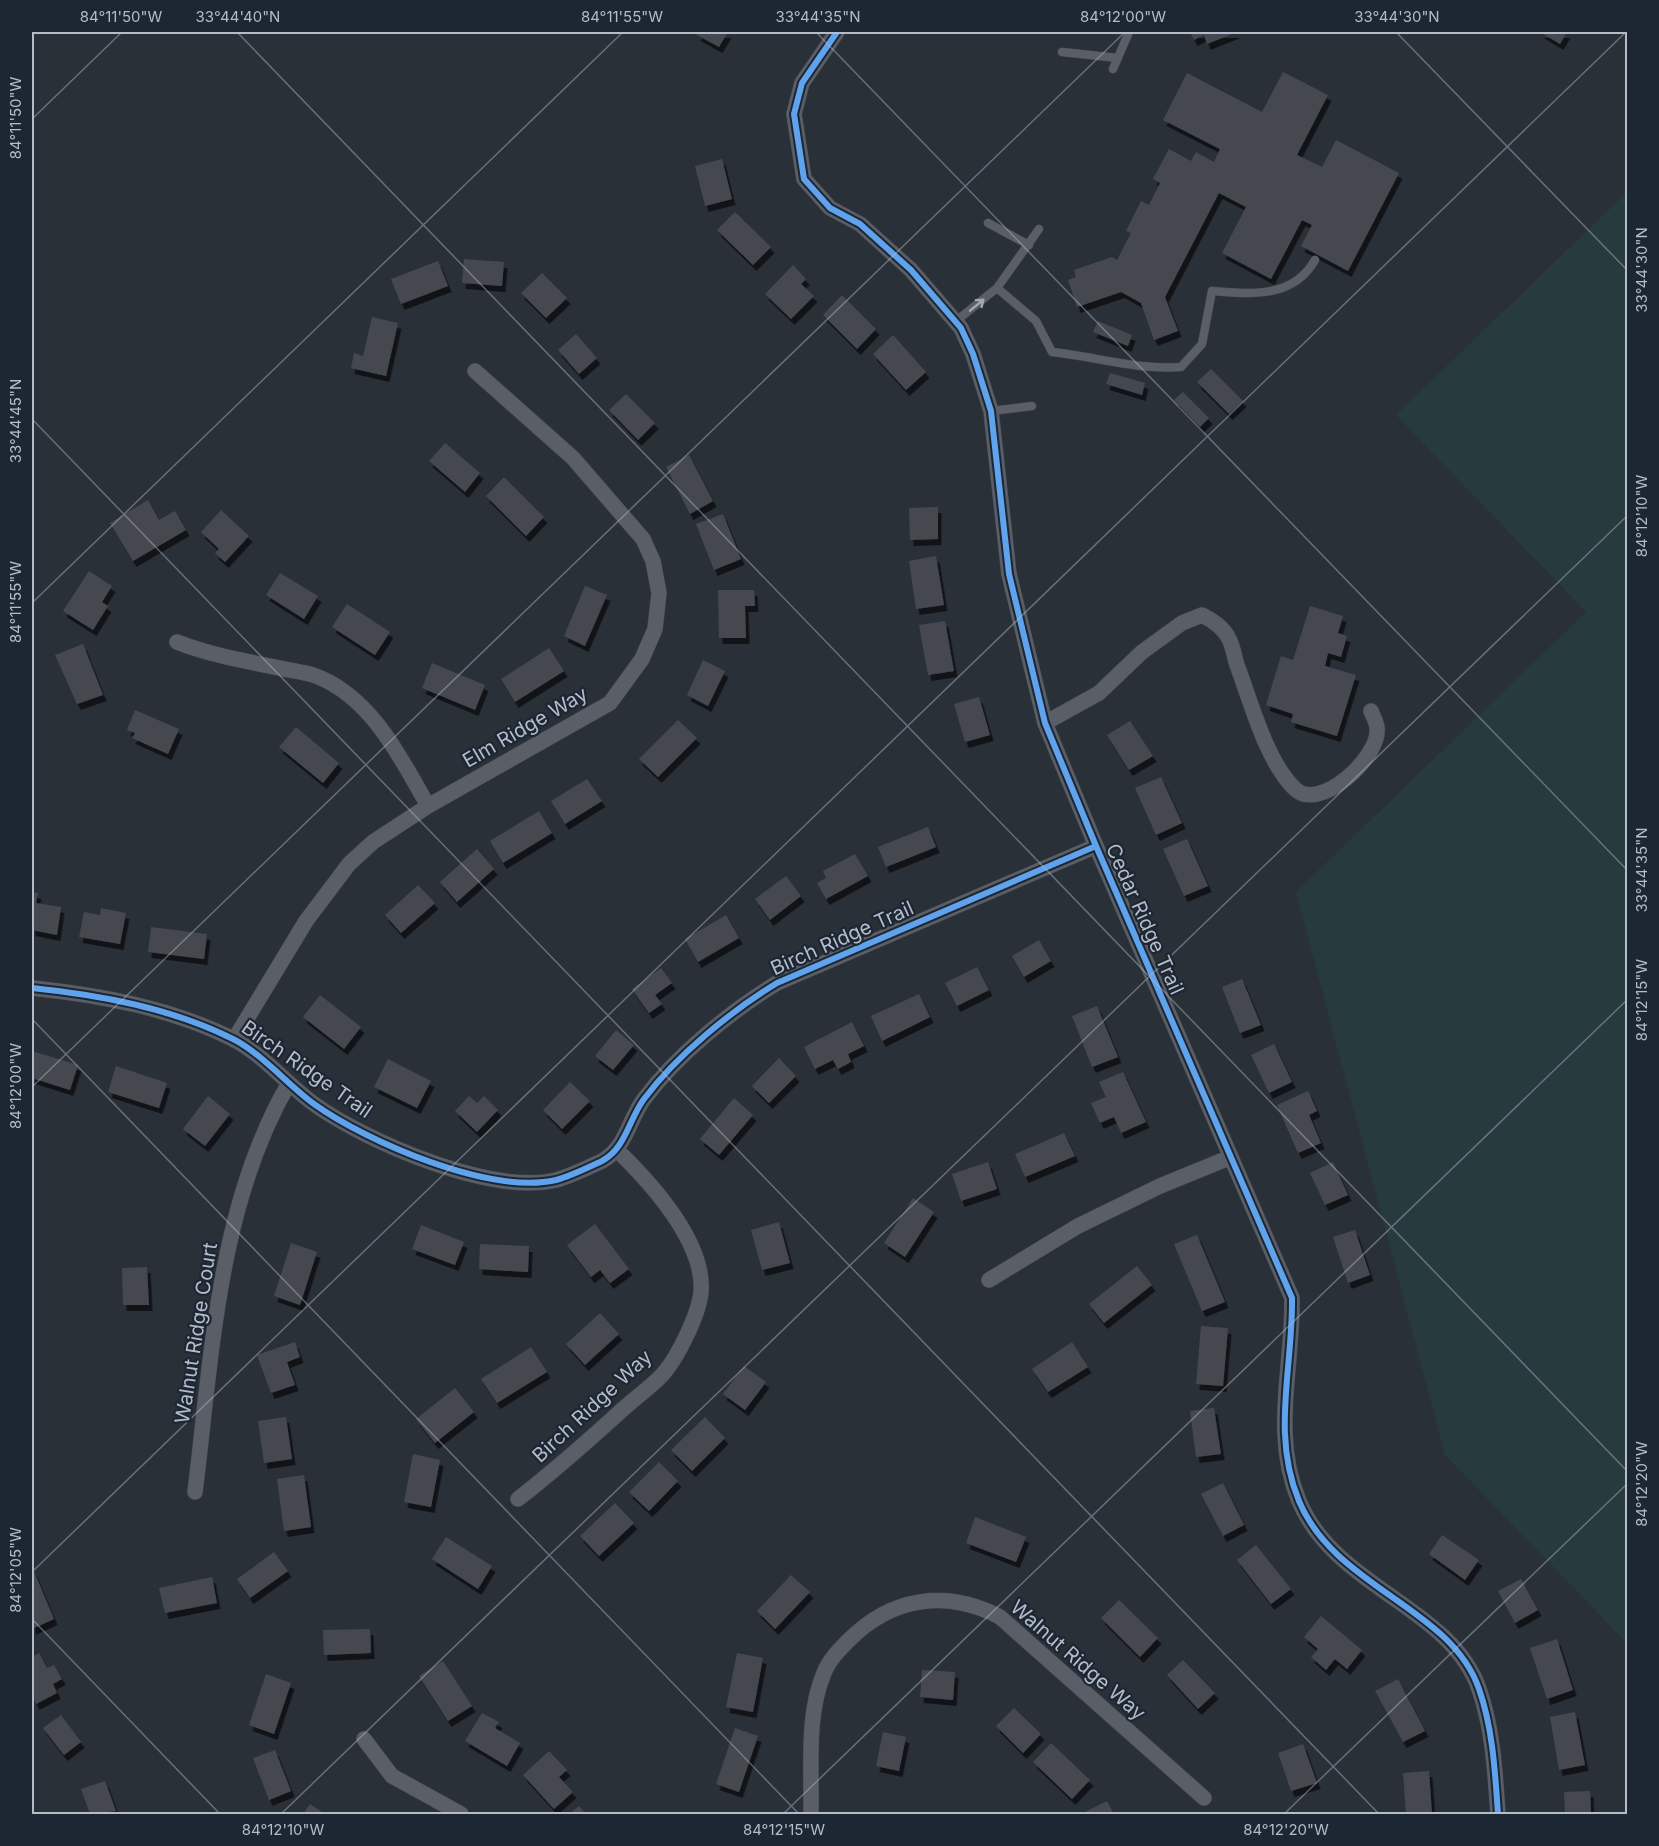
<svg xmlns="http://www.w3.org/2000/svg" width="1659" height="1846" viewBox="0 0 1659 1846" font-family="Inter,sans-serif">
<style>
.green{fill:#273a3e}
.building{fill:#444950;filter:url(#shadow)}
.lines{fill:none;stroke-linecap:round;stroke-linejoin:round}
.lane-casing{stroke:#484c53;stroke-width:9}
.street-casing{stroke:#484c53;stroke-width:16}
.lane{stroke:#5a5e66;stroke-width:8}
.street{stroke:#5a5e66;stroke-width:15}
.cycleway-casing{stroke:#1d2633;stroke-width:10}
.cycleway{stroke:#60a3ed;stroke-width:6}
.oneway{stroke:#a2a9b5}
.ticks{fill:none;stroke:#b4bcc9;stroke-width:1.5;stroke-opacity:0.45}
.labels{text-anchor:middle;stroke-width:4.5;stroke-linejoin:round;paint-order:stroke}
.street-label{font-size:20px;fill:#b4bcc9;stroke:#1d2633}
.neatline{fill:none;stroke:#b4bcc9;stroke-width:2}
.ticks-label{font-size:15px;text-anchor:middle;fill:#b4bcc9}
</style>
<defs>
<filter id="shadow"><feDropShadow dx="3.5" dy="6" stdDeviation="0" flood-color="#0009"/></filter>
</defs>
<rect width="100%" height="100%" fill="#2a3038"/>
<!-- green -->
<path class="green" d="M1627 192H1628L1627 1643 1445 1455 1296 892 1586 612 1396 415Z"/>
<!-- building -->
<path class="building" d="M699 32H728L719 47 697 35Z
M1190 32H1237L1207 44 1204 35 1194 40Z
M1540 32H1567L1560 44Z
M1283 72 1328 95 1297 155 1322 167 1336 140 1399 173 1348 271 1301 246 1312 225 1302 220 1271 279 1222 253 1246 207 1219 193 1165 297 1178 331 1154 340 1141 303 1121 292 1077 307 1068 280 1076 277 1074 270 1112 257 1117 260 1131 233 1126 231 1141 201 1149 205 1160 183 1153 179 1169 149 1191 161 1196 152 1214 162 1220 149 1163 120 1187 73 1262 112Z
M722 159 732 199 705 206 695 166Z
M735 212 771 247 753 265 717 230Z
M464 259 504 262 502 286 462 283Z
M438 261 448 286 401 304 391 279Z
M793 265 806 279 801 284 814 296 791 319 765 294Z
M542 273 567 298 546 318 521 293Z
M842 295 876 329 857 349 823 315Z
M372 317 398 323 386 376 351 368 354 353 363 356Z
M1098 321 1132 335 1128 346 1093 332Z
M576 334 597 358 579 374 558 350Z
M893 335 926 372 906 390 873 354Z
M1211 369 1243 401 1229 414 1197 382Z
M1110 373 1145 383 1142 395 1106 384Z
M1183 392 1209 418 1200 427 1174 400Z
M626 394 655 423 638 440 609 410Z
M445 443 480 473 465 492 429 461Z
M689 455 713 501 690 514 666 467Z
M504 477 544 517 526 536 486 496Z
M148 500 159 520 175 511 186 530 133 561 110 523Z
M938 507V539L910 540 909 508Z
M221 510 249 536 225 562 215 553 219 549 201 532Z
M723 514 741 559 714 570 696 524Z
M936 556 944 605 916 609 909 561Z
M89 571 112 586 102 602 108 606 93 630 63 611Z
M280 573 318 596 304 619 266 595Z
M585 586 607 595 585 646 564 636Z
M718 590H754L755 606H745L746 638H719Z
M347 604 390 632 375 655 332 627Z
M1310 606 1343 616 1338 633 1347 636 1341 657 1328 653 1325 666 1356 675 1337 736 1291 722 1293 714 1266 705 1281 656 1293 660Z
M945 621 954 671 928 675 919 625Z
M83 644 103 695 77 704 55 655Z
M549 648 564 671 515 702 501 679Z
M703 660 725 671 708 706 687 695Z
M432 663 485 685 475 710 422 688Z
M979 697 990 735 965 742 954 704Z
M135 710 179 729 168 754 132 738 135 733 127 730Z
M678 720 697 738 658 777 639 759Z
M1130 721 1153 756 1129 770 1107 735Z
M296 727 339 763 323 783 279 747Z
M1161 777 1182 823 1156 835 1135 788Z
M587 779 602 801 565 824 551 801Z
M539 811 552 833 503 863 490 841Z
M928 827 936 847 886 867 878 847Z
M1187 839 1208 886 1184 896 1163 849Z
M477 849 494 869 457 902 440 882Z
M855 854 868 876 826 899 817 883 826 878 823 871Z
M786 876 801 896 770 920 755 899Z
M418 885 435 903 401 933 385 915Z
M32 892 38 893 36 903 61 907 57 935 32 930Z
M101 908 126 913 120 944 79 937 84 912 100 915Z
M726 915 739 938 698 962 685 939Z
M151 927 207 934 204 959 148 952Z
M1039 940 1051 961 1024 977 1012 956Z
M977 967 989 990 957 1006 945 983Z
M661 968 672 983 655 995 662 1004 649 1013 632 989Z
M1242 979 1261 1025 1240 1033 1222 987Z
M919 994 930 1017 882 1041 871 1016Z
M320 995 361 1027 344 1049 303 1017Z
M1097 1006 1118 1057 1092 1067 1072 1016Z
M852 1022 864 1046 848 1054 851 1062 838 1069 833 1060 815 1069 804 1047Z
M616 1030 634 1045 613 1070 595 1056Z
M1274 1044 1292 1082 1269 1093 1251 1055Z
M32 1051 78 1065 70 1090 32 1078Z
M779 1058 796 1076 769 1103 752 1086Z
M388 1059 431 1081 417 1108 374 1087Z
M116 1066 167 1083 159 1108 108 1092Z
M1123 1072 1146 1122 1121 1133 1114 1117 1100 1123 1091 1103 1106 1097 1099 1082Z
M570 1082 590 1101 562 1129 543 1110Z
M1308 1091 1317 1111 1309 1115 1321 1143 1298 1153 1277 1105Z
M208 1096 230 1114 205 1146 183 1129Z
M469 1096 477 1103 484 1096 498 1110 477 1132 455 1111Z
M734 1098 753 1115 719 1155 700 1139Z
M1064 1133 1075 1156 1025 1177 1015 1154Z
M988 1162 997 1189 961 1201 952 1174Z
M1333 1162 1348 1195 1325 1205 1310 1173Z
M913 1198 934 1212 905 1257 884 1243Z
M779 1222 790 1263 762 1270 751 1230Z
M595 1224 629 1269 610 1283 600 1270 591 1277 567 1245Z
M421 1225 464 1242 455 1265 412 1249Z
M1355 1230 1370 1275 1348 1283 1333 1237Z
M1197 1235 1225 1302 1202 1311 1174 1244Z
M291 1243 317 1252 300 1305 274 1296Z
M480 1244 529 1246 528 1272 479 1269Z
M1137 1266 1152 1285 1104 1323 1089 1304Z
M147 1267 149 1305H123L122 1268Z
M600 1313 619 1334 585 1365 566 1344Z
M1201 1326 1228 1328 1223 1386 1196 1384Z
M295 1342 300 1357 287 1362 295 1385 271 1393 257 1355Z
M1072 1342 1088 1367 1048 1392 1032 1369Z
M531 1347 547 1372 497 1403 481 1379Z
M744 1366 766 1382 745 1410 723 1394Z
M455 1388 474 1412 435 1443 416 1419Z
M1214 1408 1221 1454 1196 1457 1190 1411Z
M286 1417 292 1459 264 1463 258 1421Z
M705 1417 725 1438 692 1471 671 1450Z
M413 1454 440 1460 431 1507 404 1502Z
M659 1462 678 1481 649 1511 629 1492Z
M304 1475 311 1527 284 1531 277 1479Z
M1223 1483 1244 1525 1223 1536 1201 1494Z
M615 1503 634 1523 599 1556 580 1536Z
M975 1517 1026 1537 1016 1562 966 1543Z
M1442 1535 1479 1560 1465 1580 1429 1554Z
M446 1537 492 1566 478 1589 432 1559Z
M1256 1545 1291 1589 1271 1604 1237 1560Z
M274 1552 288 1571 250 1598 237 1579Z
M33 1569 54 1619 32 1629V1570Z
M791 1575 810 1592 775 1629 757 1611Z
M212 1577 217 1603 165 1613 159 1588Z
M1521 1579 1538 1610 1515 1623 1498 1591Z
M1119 1600 1158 1638 1140 1657 1101 1618Z
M1321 1616 1362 1650 1347 1669 1335 1659 1326 1670 1311 1657 1318 1649 1304 1637Z
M370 1629 371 1653 324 1655 323 1630Z
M1557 1639 1573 1690 1547 1699 1530 1648Z
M39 1653 47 1668 54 1665 62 1679 53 1684 57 1693 36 1704 32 1695V1657Z
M737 1653 763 1658 753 1712 726 1707Z
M1183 1660 1215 1693 1198 1709 1167 1675Z
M443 1661 472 1706 448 1721 419 1676Z
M922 1670 955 1672 953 1700 920 1697Z
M266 1674 291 1683 274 1734 249 1725Z
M1398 1679 1425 1731 1403 1742 1375 1691Z
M1014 1708 1041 1734 1023 1753 996 1726Z
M1575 1712 1585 1765 1559 1770 1550 1717Z
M482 1713 499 1722 495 1728 520 1743 507 1766 465 1741Z
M61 1715 81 1742 64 1755 43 1728Z
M735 1728 758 1736 739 1792 716 1784Z
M883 1732 906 1737 899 1771 876 1766Z
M1051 1743 1090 1780 1072 1799 1033 1762Z
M1303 1744 1317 1783 1291 1791 1278 1753Z
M275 1750 291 1791 269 1800 253 1758Z
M549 1751 567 1770 559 1777 573 1792 554 1809 523 1775Z
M1429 1771 1432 1814H1406L1403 1773Z
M105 1781 116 1811 90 1814 81 1789Z
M1590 1791 1591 1814H1565L1564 1792Z
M1107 1801 1114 1814H1086L1085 1812Z
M310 1804 325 1814H303Z
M579 1806 586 1814H569Z"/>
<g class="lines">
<defs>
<path id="lane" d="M1062 52 1118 58
M1113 69 1129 32
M988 223 1029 245
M997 288 1036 321 1052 352C1097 357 1137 370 1181 367L1202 344 1212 291C1250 294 1293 299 1315 260
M956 321 997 288 1039 229
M991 411 1032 406"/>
<path id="street" d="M837 32 802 83 794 114 804 179 830 208 860 224 911 270 961 328 973 354 991 411 1009 574 1045 723 1096 846 1292 1298C1293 1368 1271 1434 1299 1501 1335 1588 1451 1607 1479 1689 1493 1729 1495 1772 1498 1814
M177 642C210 655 245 661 280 668 292 671 305 672 316 676 371 697 401 758 428 806
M1045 723 1099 693 1142 652 1182 623 1202 615C1212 620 1224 628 1229 639 1233 646 1234 656 1237 665 1251 702 1266 761 1295 789 1320 813 1381 756 1377 728 1377 723 1373 716 1371 711
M32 988C100 995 171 1008 233 1039 261 1053 288 1085 314 1104 367 1142 490 1195 556 1180 571 1176 587 1168 602 1161 626 1148 629 1119 644 1099 677 1055 731 1011 777 983L1096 846
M234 1040 306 921 349 864 373 842 428 806 610 703 642 659 655 629 659 593 653 561 643 539 573 458 475 371
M989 1280 1078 1226 1160 1186 1231 1157
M195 1492C212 1355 218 1205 289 1083
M518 1499C554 1471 588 1441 622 1410 635 1398 651 1387 663 1374 678 1357 699 1314 701 1292 705 1242 650 1182 617 1150
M364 1739 392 1776 461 1814
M811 1814C812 1770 806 1715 824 1673 829 1660 839 1650 849 1640 892 1597 946 1589 1000 1617L1204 1798"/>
</defs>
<!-- lane casing -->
<use href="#lane" class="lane-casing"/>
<!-- street casing -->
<use href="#street" class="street-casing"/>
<!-- lane -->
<use href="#lane" class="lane"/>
<!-- street -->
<use href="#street" class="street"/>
<defs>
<path id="cycleway" d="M837 32 802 83 794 114 804 179 830 208 860 224 911 270 961 328 973 354 991 411 1009 574 1045 723 1096 846 1292 1298C1293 1368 1271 1434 1299 1501 1335 1588 1451 1607 1479 1689 1493 1729 1495 1772 1498 1814
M32 988C100 995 171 1008 233 1039 261 1053 288 1085 314 1104 367 1142 490 1195 556 1180 571 1176 587 1168 602 1161 626 1148 629 1119 644 1099 677 1055 731 1011 777 983L1096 846"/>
</defs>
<!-- cycleway casing -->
<use href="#cycleway" class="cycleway-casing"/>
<!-- cycleway -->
<use href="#cycleway" class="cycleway"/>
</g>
<!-- one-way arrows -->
<defs><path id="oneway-shaft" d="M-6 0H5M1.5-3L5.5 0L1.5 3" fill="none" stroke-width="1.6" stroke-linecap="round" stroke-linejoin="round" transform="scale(1.5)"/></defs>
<use class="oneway" href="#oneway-shaft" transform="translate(977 305) rotate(-39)"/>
<!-- ticks -->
<path class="ticks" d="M237 32 1628 1472M816 32 1628 871M1396 32 1628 271M32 119 122 32M32 419 1379 1814M32 603 623 32M32 1019 799 1814M32 1087 1125 32M32 1572 1626 32M32 1619 220 1814M281 1814 1628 515M783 1814 1628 999M1284 1814 1628 1483"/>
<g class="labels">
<!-- street labels -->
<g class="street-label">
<text transform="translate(525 727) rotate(-30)" y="7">Elm Ridge Way</text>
<text transform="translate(1145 919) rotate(66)" y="7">Cedar Ridge Trail</text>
<text transform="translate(842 938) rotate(-24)" y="7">Birch Ridge Trail</text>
<text transform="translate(307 1069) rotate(35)" y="7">Birch Ridge Trail</text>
<text transform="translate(196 1333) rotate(-81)" y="7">Walnut Ridge Court</text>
<text transform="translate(592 1406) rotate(-43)" y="7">Birch Ridge Way</text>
<text transform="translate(1078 1660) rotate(41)" y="7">Walnut Ridge Way</text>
</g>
</g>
<!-- border -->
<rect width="1659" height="1846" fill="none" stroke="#1d2633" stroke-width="66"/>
<rect x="33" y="33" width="1593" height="1780" class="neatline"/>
<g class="ticks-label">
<text x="121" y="22">84°11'50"W</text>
<text x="238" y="22">33°44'40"N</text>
<text x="622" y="22">84°11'55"W</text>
<text x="818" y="22">33°44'35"N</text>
<text x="1123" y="22">84°12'00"W</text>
<text x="1397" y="22">33°44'30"N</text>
<text transform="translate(16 118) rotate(-90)" y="5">84°11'50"W</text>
<text transform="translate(1642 270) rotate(-90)" y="5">33°44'30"N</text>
<text transform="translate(16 421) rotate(-90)" y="5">33°44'45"N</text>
<text transform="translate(1642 516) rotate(-90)" y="5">84°12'10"W</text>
<text transform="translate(16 602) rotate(-90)" y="5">84°11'55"W</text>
<text transform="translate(1642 870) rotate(-90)" y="5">33°44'35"N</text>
<text transform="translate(1642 1000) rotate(-90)" y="5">84°12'15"W</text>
<text transform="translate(16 1086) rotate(-90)" y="5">84°12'00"W</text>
<text transform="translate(1642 1484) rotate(-90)" y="5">84°12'20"W</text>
<text transform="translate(16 1570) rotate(-90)" y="5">84°12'05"W</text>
<text x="283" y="1835">84°12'10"W</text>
<text x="784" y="1835">84°12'15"W</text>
<text x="1286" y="1835">84°12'20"W</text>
</g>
</svg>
